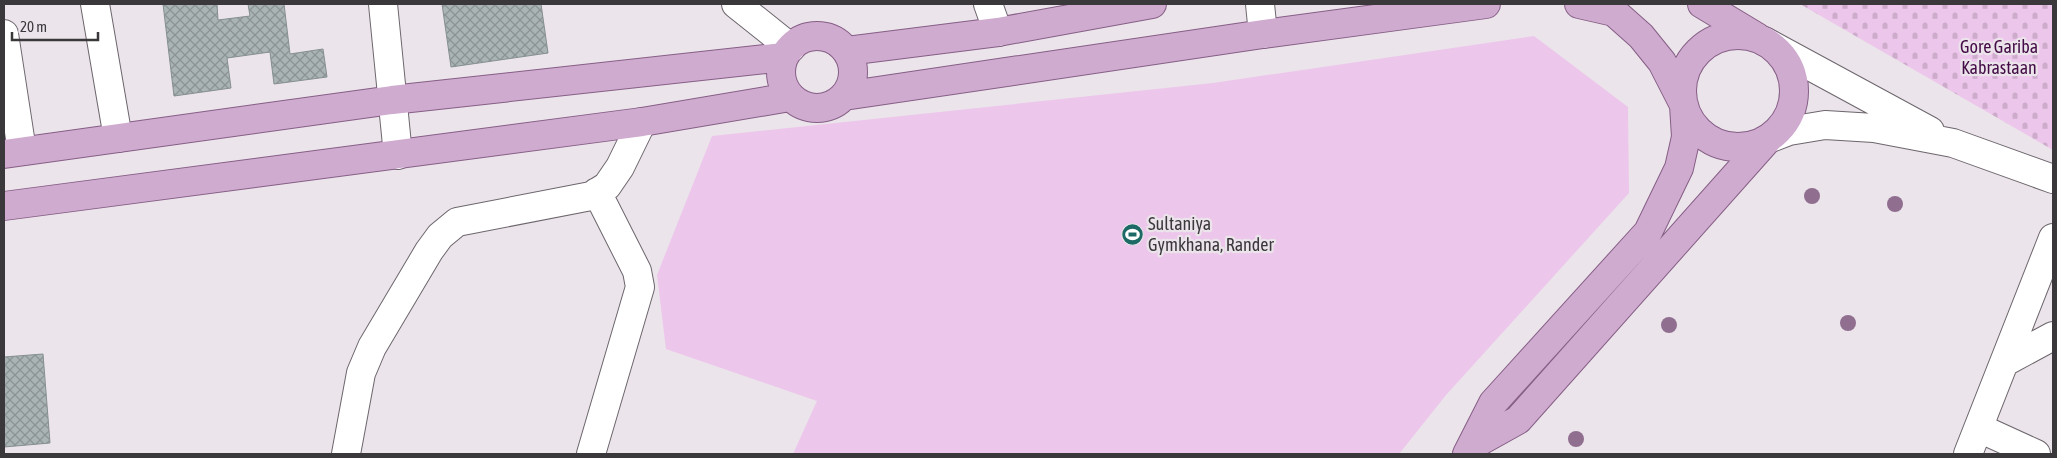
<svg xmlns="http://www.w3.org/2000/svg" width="2057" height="458" viewBox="0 0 2057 458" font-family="'Asap Condensed',sans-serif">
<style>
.green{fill:#edc6ec}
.cemetery{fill:url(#cemetery-stones)}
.building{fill:url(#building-cross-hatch);stroke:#858f8f}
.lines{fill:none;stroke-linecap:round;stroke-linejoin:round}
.minor-casing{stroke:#6c666c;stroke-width:30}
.major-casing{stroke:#865e86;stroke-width:30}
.minor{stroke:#fff;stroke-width:28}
.major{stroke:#cfabcf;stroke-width:28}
.tree{fill:#906e90}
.labels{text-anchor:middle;stroke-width:4.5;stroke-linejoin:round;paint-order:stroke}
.park-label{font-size:18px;fill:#450d47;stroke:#ebe4ea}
.poi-label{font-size:18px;fill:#3b383b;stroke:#ebe4ea;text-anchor:start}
</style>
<defs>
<pattern id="cemetery-stones" width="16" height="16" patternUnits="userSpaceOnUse" patternTransform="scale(1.25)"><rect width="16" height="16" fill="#edc6ec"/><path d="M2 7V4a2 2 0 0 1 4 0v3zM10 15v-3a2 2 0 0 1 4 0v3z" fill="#ccabcb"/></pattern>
<pattern id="building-cross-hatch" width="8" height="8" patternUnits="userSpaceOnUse" patternTransform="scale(1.25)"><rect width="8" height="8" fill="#aab4b4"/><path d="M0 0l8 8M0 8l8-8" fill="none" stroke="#8c9394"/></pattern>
</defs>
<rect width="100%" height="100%" fill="#ebe4ea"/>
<!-- green -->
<path class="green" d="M1534 36 1628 107 1629 193 1446 395 1399 454H793L817 401 666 349 657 275 712 136 1213 83Z"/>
<!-- cemetery -->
<path class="cemetery" d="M1800 4H2053V150Z"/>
<!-- building -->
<path class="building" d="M163 4H217L218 20 250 16 248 4H284L290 54 323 49 327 77 274 84 270 52 227 58 231 88 174 96Z
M442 4H541L548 53 451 67Z
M43 354 50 443 4 447V357Z"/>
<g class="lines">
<defs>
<path id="minor" d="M95 4 118 138
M383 4 398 155
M736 4 791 48
M988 4 998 32
M1260 4 1263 34
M4 34 22 151
M1764 41 1930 131
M1768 139 1789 131 1825 125 1874 128 1953 143 2053 179
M2005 362 2053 336
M1979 428 2036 454
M346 454 361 373 372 347 429 251 440 236 457 222 591 196 607 186 620 167 642 122
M591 454 640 287 637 271 597 192
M1968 454 2053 238"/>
<path id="major" d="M1702 4 1757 37
M1682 91a56 56 0 1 1 112 0a56 56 0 1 1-112 0Z
M781 72a36 36 0 1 1 72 0a36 36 0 1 1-72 0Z
M847 51 998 32 1152 4
M844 96 1263 34 1486 4
M4 154 392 100 784 57
M4 206 642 122 790 97
M1473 445 1518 420 1768 139
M1467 454 1493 403 1648 232 1679 168 1686 137 1684 105 1662 62 1641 36 1614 12 1579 4"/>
</defs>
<!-- minor casing -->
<use href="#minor" class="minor-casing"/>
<!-- major casing -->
<use href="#major" class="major-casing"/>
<!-- minor -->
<use href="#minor" class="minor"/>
<!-- major -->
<use href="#major" class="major"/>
</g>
<!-- trees -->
<g class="tree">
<circle cx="1812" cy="196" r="8"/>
<circle cx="1895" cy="204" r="8"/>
<circle cx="1848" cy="323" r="8"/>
<circle cx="1669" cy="325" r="8"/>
<circle cx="1576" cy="439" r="8"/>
</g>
<!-- icons -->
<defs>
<symbol id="stadium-disc" viewBox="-11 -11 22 22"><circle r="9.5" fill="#1d6966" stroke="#ebe4ea"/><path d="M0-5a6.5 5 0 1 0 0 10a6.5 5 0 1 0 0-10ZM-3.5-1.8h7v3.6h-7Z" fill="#fff"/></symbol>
</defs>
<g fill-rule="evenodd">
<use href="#stadium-disc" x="1120" y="222" width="25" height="25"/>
</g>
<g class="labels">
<!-- park labels -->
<g class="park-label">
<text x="1999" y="53">Gore Gariba<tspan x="1999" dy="21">Kabrastaan</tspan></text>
</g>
<!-- poi labels -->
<g class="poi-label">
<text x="1148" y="230">Sultaniya<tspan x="1148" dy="21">Gymkhana, Rander</tspan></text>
</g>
</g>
<!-- border -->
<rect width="2057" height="458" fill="none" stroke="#3b383b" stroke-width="10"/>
<!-- scale -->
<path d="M12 32v8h86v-8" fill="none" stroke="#3b383b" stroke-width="2.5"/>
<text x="20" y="32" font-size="15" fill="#3b383b" stroke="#ebe4ea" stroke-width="4" paint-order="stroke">20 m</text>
</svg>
